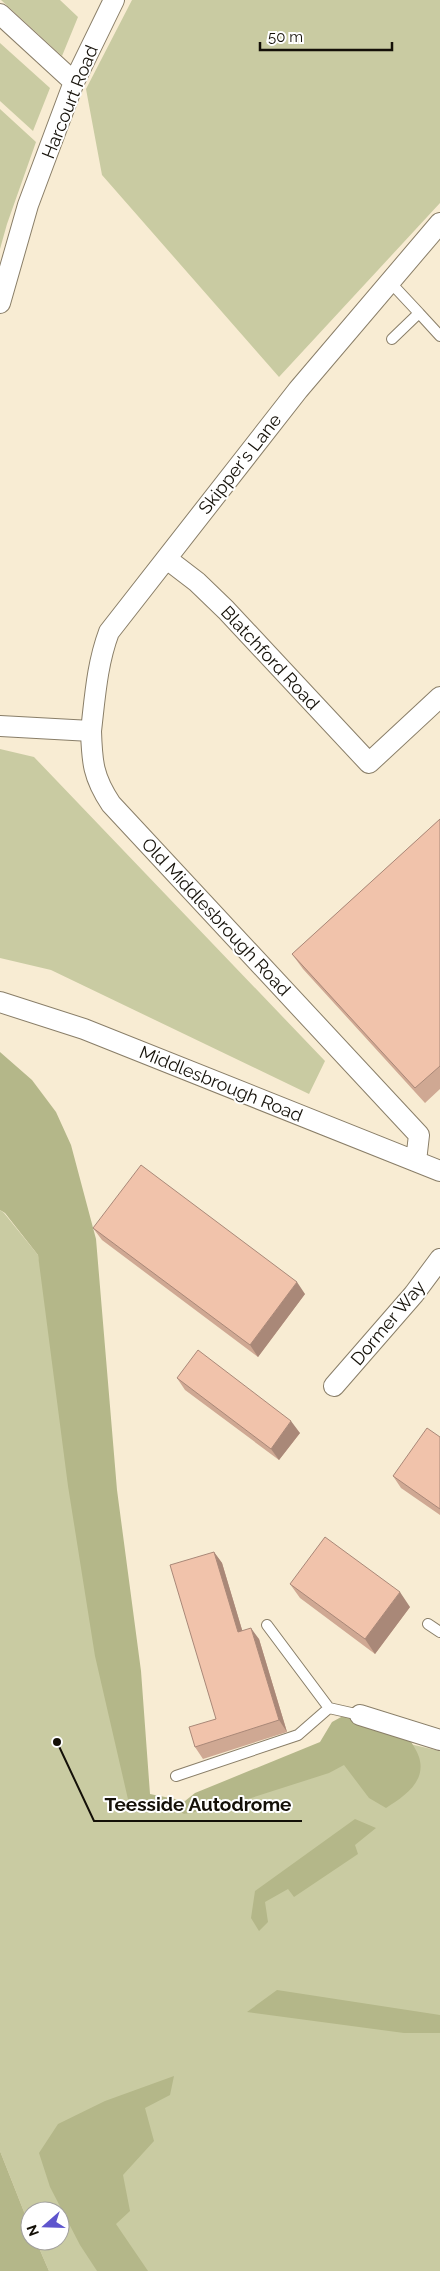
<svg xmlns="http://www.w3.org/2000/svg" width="440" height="2271" viewBox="0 0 440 2271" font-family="Raleway,sans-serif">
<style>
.green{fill:#c9cba2}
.forest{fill:#b4b789}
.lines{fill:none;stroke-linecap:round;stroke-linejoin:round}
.lane-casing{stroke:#897e68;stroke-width:12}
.street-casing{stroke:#897e68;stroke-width:22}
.lane{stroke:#fff;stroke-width:10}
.street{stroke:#fff;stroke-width:20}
.wall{fill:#cfa893}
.shaded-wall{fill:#a98878}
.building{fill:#f1c3ab;stroke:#a98878}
.labels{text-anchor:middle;stroke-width:4;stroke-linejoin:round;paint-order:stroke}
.street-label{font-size:18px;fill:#141008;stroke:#fff}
.leader{fill:none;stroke:#141008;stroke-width:2}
.callout-dot{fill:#141008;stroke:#fff;stroke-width:2}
.callout-label{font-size:19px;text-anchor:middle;font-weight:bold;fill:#141008;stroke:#fff;stroke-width:4;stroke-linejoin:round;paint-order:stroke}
</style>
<rect width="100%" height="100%" fill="#f8ecd3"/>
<!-- green -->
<path class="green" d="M1 0H60L78 17 62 56Z
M132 0H440V203L279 377 102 175 86 89Z
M0 43 50 88 33 131 0 101Z
M0 109 36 142 7 224 0 249Z
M0 749 34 757 325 1061 309 1094 51 970 0 958Z
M0 1210 4 1213 38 1255 150 1804 184 1814 367 1734 440 1751V2271H49L36 2241H60V2211H30V2227L0 2151Z"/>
<!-- forest -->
<path class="forest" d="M0 1052 32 1080 56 1112 71 1145 96 1239 117 1490 141 1671 150 1794 185 1801 195 1793 320 1742 332 1722 343 1716 354 1718 410 1740C413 1745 417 1751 419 1757 427 1782 403 1797 386 1808L369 1798 344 1765 329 1773 223 1807 184 1814 150 1804 130 1808 95 1656 68 1486 38 1255 5 1213 0 1210Z
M355 1819 376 1828 355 1845 358 1854 294 1897 288 1889 265 1902 268 1922 259 1931 251 1918 255 1891Z
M277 1990 440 2015V2033H404L247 2012Z
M174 2076 170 2095 145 2108 154 2141 123 2175 130 2211 116 2224 148 2271H97L80 2245 50 2187 39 2153 58 2124 105 2101Z
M0 2151 30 2227V2241H36L49 2271H0Z"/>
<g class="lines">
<defs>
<path id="lane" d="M390 282 419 313 392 339
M419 313 440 336
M428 1624 440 1632
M329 1708 360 1715
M176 1776 298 1735 329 1708 267 1625"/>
<path id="street" d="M0 14 74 82
M0 303 28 205 74 82 114 0
M167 559 197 582 226 610 369 763 440 697
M0 726 91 731C92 762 93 777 111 804L419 1135 416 1161
M91 731C95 697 97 664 109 632L298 390 440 223
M0 1002 84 1029 440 1171
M334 1386 414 1294 440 1259
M360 1715 440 1740"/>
</defs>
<!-- lane casing -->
<use href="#lane" class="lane-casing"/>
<!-- street casing -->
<use href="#street" class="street-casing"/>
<!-- lane -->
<use href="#lane" class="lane"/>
<!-- street -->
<use href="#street" class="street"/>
</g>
<!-- wall -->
<path class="wall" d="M440 819V1089L425 1103 303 969 292 954Z
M93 1228 305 1294 258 1357 102 1240Z
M177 1378 300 1433 279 1460 185 1390Z
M440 1437V1515L401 1488 393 1476Z
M214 1552 222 1563 242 1630 259 1639 287 1732 203 1759 195 1747 216 1719Z
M290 1584 410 1607 375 1654 300 1598Z"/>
<!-- shaded-wall -->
<path class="shaded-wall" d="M297 1282 305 1294 258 1357 250 1345Z
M291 1421 300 1433 279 1460 271 1449Z
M214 1552 222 1563 246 1643 238 1632Z
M400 1592 410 1607 375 1654 365 1639Z
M251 1628 259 1639 287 1732 279 1720Z"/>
<!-- building -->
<path class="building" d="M440 819V1066L415 1088 292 954Z
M141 1165 297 1282 250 1345 93 1228Z
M198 1350 291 1421 271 1449 177 1378Z
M427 1428 440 1437V1509L393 1476Z
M325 1537 400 1592 365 1639 290 1584Z
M214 1552 238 1632 251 1628 279 1720 195 1747 189 1727 216 1719 170 1565Z"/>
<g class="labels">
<!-- street labels -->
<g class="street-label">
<text transform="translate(70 102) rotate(-68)" y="6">Harcourt Road</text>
<text transform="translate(240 464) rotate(-52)" y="6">Skipper's Lane</text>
<text transform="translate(270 658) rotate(47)" y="6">Blatchford Road</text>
<text transform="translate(216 917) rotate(47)" y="6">Old Middlesbrough Road</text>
<text transform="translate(221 1084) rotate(22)" y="6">Middlesbrough Road</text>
<text transform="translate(388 1323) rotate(-50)" y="6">Dormer Way</text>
</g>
</g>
<!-- callouts -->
<path class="leader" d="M57 1742L94 1821H302"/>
<circle class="callout-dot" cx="57" cy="1742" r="5"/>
<g class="callout-label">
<text x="198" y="1811">Teesside Autodrome</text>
</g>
<!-- north arrow -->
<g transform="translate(45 2226) rotate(250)"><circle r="24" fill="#ffffff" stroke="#a19f9c"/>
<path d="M0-4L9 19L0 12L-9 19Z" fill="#5e55cd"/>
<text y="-8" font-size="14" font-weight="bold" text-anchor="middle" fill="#141008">N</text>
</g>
<!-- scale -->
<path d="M260 42v8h132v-8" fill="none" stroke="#141008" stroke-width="2.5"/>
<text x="268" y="42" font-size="15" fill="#141008" stroke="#ffffff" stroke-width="4" paint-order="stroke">50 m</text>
</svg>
